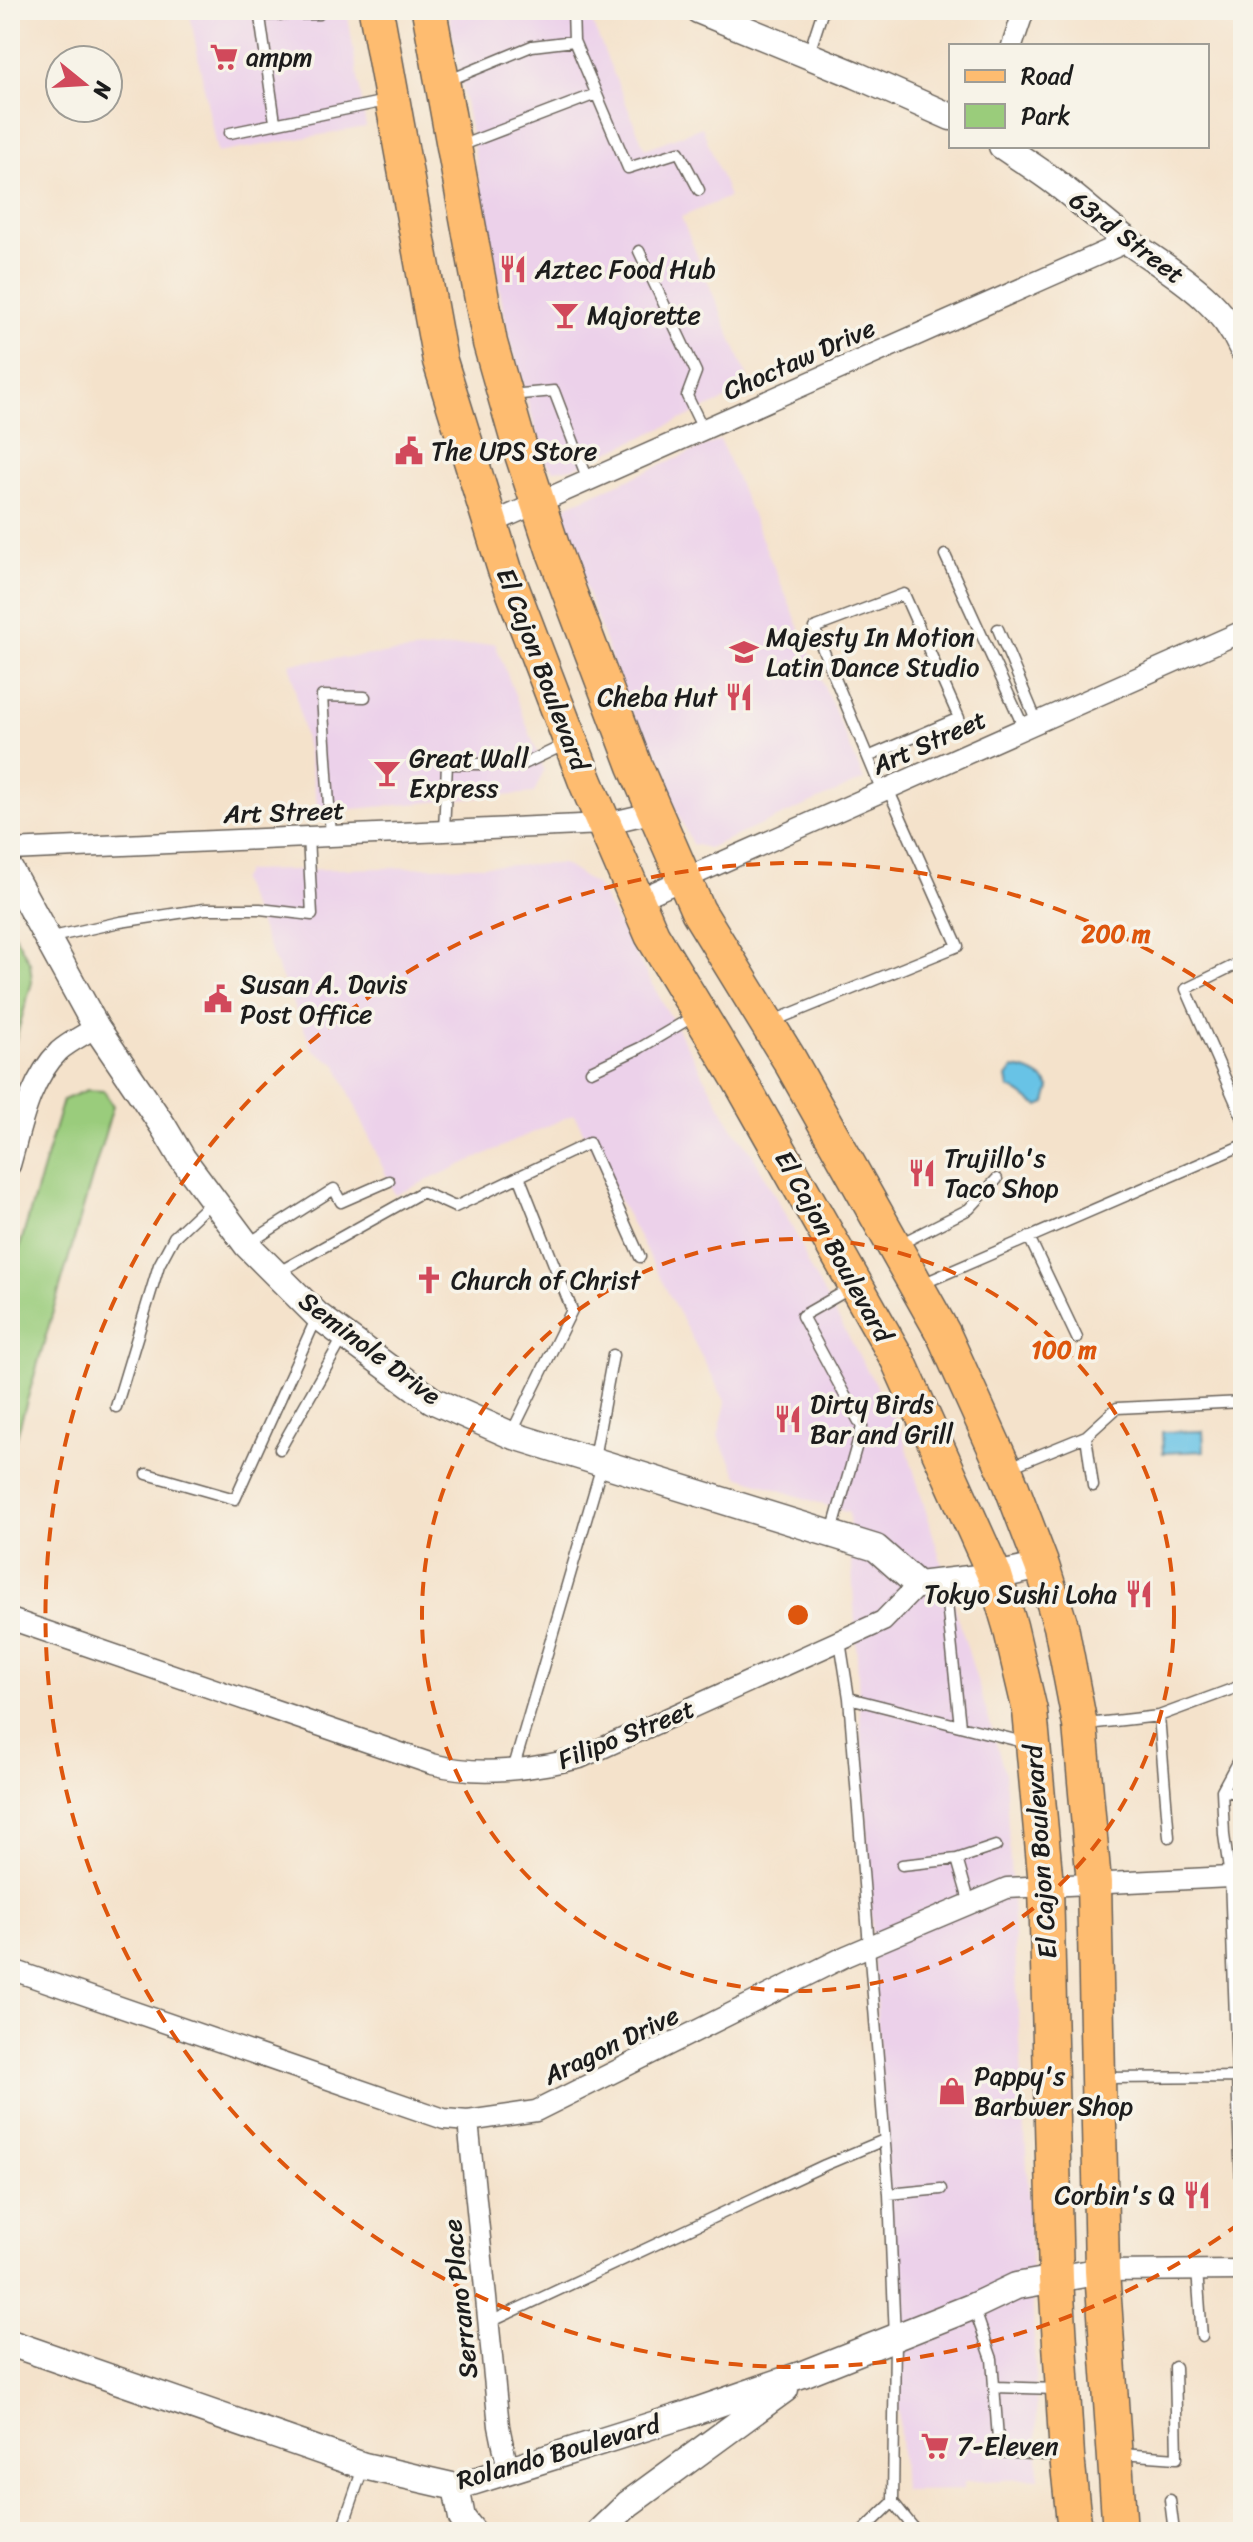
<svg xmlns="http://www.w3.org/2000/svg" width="1253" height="2542" viewBox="0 0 1253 2542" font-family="Sriracha,sans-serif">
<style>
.built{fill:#ecd1ea}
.green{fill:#9acc7b;stroke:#5b744c;stroke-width:2}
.water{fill:#68c3e6;stroke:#427081;stroke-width:2}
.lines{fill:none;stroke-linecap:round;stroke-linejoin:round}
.service-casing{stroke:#686159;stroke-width:13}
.minor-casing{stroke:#686159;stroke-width:23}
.tertiary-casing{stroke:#686159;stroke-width:29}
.primary-casing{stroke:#686159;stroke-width:37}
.service{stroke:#fff;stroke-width:10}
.minor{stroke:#fff;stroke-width:20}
.tertiary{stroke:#fff;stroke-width:26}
.primary{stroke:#febc70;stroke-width:34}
.ring{fill:none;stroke:#de560d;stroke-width:4;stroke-dasharray:14 10}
.labels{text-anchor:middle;stroke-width:7;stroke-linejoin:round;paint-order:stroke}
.poi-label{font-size:26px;fill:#1c1c1c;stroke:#f7f3e8;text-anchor:start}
.street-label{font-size:26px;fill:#1c1c1c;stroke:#f7f3e8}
.centre{fill:#de560d;stroke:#f7f3e8;stroke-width:4}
.ring-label{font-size:24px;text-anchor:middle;font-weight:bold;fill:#de560d;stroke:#f7f3e8;stroke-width:7;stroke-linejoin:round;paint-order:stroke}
</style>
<rect width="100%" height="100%" fill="#f7f3e8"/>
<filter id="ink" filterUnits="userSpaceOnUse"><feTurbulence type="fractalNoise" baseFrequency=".0125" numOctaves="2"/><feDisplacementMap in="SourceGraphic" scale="16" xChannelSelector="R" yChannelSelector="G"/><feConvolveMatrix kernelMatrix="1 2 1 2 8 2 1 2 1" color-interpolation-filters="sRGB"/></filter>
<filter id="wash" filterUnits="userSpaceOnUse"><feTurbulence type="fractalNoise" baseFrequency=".006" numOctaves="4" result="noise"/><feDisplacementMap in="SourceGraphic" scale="32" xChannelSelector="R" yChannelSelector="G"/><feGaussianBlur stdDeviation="1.8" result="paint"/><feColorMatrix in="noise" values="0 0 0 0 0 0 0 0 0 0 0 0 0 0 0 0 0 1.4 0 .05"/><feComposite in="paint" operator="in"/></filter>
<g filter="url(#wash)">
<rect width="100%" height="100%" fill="#f4e2cb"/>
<!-- built -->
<path class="built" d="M189 10H347L366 127 217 153Z
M448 10H587L645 149 702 127 729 197 681 217 752 388 573 468 553 470 544 459 506 323Z
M720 440 864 780 708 848 692 844 628 706 561 518 568 505Z
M495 643 544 770 534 793 319 812 290 663Z
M563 864 597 886 733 1128 750 1150 801 1244 808 1265 902 1432 1005 1773 1029 2205 1039 2478 963 2482V2490L903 2491 849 1513 738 1476 718 1436 726 1403 574 1114 395 1195 337 1065 313 1050 240 881 246 871Z"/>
<!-- green -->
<path class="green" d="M10 926 30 963 32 982 10 1059Z
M87 1090 104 1091 113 1106 10 1459V1280L63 1100Z"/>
<!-- water -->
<path class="water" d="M1014 1068C1029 1070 1042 1075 1050 1088L1046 1103 1039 1106C1026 1101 1022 1092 1009 1088L1007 1077Z
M1203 1431 1204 1451 1163 1453 1162 1432Z"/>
</g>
<g filter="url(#ink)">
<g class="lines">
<defs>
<path id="service" d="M259 10 275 122
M573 10 574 41 628 168 679 152 699 190
M260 15 319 14
M809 53 823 10
M447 81 532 46 574 41
M230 133 386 101
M460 146 596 94
M639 251 696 372 687 396 703 429
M510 395 554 391 588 480
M945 555 1024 728
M998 629 1037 722
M868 757 959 718 904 594 814 628 882 791
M444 831 447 764H524L566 744
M331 836 322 696 365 697
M48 938 120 922 205 909H260L312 915 308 836
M1243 961 1186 989 1243 1119
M773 1021 958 946 888 789
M591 1071 640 1048 694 1016
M1029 1237 1077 1338
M249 1243 334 1189 341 1202 389 1181
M900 1244 969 1209 997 1179
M277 1273 422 1192 455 1207 589 1143 640 1257
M922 1284 1243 1145
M116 1407 159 1265 174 1237 211 1202
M511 1434 572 1310 519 1176
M1086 1436 1093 1486
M280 1449 344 1336
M594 1458 613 1355
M1010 1467 1086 1436 1117 1408 1243 1402
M147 1474 235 1499 317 1317
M832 1532 862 1427 802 1316 851 1288
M945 1584 960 1726
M1243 1636V1642
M840 1641 849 1698 1027 1743
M849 1698 889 2194 895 2338 893 2502 862 2532
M1159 1716 1169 1837
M1087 1724 1159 1716 1243 1685
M1243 1751 1222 1790 1224 1835 1230 1877 1243 2244
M513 1770 602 1465
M1222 1790 1243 1795
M957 1859 970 1904
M902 1865 957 1859 996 1846
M1103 2078 1237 2077
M889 2194 941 2189
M1197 2270 1202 2337
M974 2308 992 2359 999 2452 1063 2456
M488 2323 825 2165 884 2140
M995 2387 1057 2389
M1121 2454 1177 2458 1175 2367
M1170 2500 1174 2532
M893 2502 917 2532
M341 2532 363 2468"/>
<path id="minor" d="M1012 46 1024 10
M490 524 1129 241
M10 850 604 824 655 812
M637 900 1243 631
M10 1165C21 1127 29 1081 59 1051 69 1042 84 1035 96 1027
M10 1619 432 1764C481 1777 531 1769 580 1758L883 1621 918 1585
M10 1969 444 2119 468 2121 536 2111 846 1956 1007 1888 1230 1877
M468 2121 499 2426 508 2470
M1102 2271 1243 2270"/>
<path id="tertiary" d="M698 10 856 75 951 117
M1002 146C1017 156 1033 166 1048 177 1076 197 1101 221 1129 242 1173 273 1220 298 1243 350
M10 870 96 1027 163 1126 182 1158 247 1245 317 1315 432 1400 511 1435 876 1548 918 1585 995 1576 1042 1566
M10 2343 364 2466 456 2487 685 2415 803 2374 974 2306 1016 2286 1102 2271
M456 2487 462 2518 473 2532
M599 2532 628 2504 785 2389"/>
<path id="primary" d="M376 10 440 361 505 570 586 782 652 935 739 1079 898 1360 995 1576 1010 1626 1030 1711 1046 1885 1056 2279 1067 2456 1075 2532
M429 10 490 343 519 445 553 549 635 766 698 911 789 1059 943 1333 1008 1477 1042 1566 1061 1626 1080 1725 1094 1883 1102 2271 1120 2532"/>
</defs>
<!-- service casing -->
<use href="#service" class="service-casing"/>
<!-- minor casing -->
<use href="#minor" class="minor-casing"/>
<!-- tertiary casing -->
<use href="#tertiary" class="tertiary-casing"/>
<!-- primary casing -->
<use href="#primary" class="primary-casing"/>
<!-- service -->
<use href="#service" class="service"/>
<!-- minor -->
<use href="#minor" class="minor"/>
<!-- tertiary -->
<use href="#tertiary" class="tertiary"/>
<!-- primary -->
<use href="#primary" class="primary"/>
</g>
</g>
<!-- distance rings -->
<g class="ring">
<circle cx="798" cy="1615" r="376"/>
<path d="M1240 2223A752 752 0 1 1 1240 1007"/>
</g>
<!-- icons -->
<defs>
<symbol id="supermarket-bare" viewBox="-9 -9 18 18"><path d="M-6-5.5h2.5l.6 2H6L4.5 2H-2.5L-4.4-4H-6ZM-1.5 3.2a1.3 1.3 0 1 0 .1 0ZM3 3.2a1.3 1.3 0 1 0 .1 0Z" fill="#d1495b" stroke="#f7f3e8" stroke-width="2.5" paint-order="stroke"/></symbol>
<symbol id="restaurant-bare" viewBox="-9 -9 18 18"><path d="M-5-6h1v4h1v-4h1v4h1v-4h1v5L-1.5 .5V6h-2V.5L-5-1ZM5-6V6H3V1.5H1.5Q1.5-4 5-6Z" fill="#d1495b" stroke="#f7f3e8" stroke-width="2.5" paint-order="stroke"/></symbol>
<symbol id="bar-bare" viewBox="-9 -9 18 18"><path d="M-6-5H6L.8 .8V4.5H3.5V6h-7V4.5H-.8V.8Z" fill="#d1495b" stroke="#f7f3e8" stroke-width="2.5" paint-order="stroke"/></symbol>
<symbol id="civic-bare" viewBox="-9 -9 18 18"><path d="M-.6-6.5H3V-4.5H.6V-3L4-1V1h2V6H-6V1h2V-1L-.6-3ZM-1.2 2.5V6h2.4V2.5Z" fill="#d1495b" stroke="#f7f3e8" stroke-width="2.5" paint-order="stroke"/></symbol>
<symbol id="school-bare" viewBox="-9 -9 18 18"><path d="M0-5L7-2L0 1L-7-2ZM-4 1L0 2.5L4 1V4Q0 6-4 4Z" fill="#d1495b" stroke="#f7f3e8" stroke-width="2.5" paint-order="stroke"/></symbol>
<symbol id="church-bare" viewBox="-9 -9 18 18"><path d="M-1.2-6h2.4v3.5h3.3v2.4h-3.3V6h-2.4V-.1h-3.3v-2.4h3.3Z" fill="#d1495b" stroke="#f7f3e8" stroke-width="2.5" paint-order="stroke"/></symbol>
<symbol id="shop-bare" viewBox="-9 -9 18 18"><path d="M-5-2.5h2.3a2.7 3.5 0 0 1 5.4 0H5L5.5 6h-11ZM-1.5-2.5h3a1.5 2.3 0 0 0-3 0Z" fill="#d1495b" stroke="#f7f3e8" stroke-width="2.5" paint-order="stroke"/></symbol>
</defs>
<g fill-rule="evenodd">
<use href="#supermarket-bare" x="204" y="37" width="40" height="40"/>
<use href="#restaurant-bare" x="493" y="249" width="40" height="40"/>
<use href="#bar-bare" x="545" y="295" width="40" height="40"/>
<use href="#civic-bare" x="389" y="431" width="40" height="40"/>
<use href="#school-bare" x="724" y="632" width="40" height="40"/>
<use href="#restaurant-bare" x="719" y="677" width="40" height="40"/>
<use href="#bar-bare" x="367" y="753" width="40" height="40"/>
<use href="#civic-bare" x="198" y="979" width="40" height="40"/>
<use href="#restaurant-bare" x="902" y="1153" width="40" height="40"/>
<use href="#church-bare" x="409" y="1260" width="40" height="40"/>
<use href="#restaurant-bare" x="768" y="1399" width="40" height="40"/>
<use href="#restaurant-bare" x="1119" y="1574" width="40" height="40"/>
<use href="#shop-bare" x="932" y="2071" width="40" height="40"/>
<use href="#restaurant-bare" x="1177" y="2175" width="40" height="40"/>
<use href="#supermarket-bare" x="915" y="2426" width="40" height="40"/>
</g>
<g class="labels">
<!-- poi labels -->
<g class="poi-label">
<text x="246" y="66">ampm</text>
<text x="535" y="278">Aztec Food Hub</text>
<text x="587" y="324">Majorette</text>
<text x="431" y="460">The UPS Store</text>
<text x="766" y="646">Majesty In Motion<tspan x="766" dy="30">Latin Dance Studio</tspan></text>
<text x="717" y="706" text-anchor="end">Cheba Hut</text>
<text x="409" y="767">Great Wall<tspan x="409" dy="30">Express</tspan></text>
<text x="240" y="993">Susan A. Davis<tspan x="240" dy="30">Post Office</tspan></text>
<text x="944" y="1167">Trujillo's<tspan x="944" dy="30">Taco Shop</tspan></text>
<text x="451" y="1289">Church of Christ</text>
<text x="810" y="1413">Dirty Birds<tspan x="810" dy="30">Bar and Grill</tspan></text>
<text x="1117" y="1603" text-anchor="end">Tokyo Sushi Loha</text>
<text x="974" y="2085">Pappy's<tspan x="974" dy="30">Barbwer Shop</tspan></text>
<text x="1175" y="2204" text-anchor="end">Corbin's Q</text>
<text x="957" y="2455">7-Eleven</text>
</g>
<!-- street labels -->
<g class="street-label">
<text transform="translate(1127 237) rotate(37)" y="9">63rd Street</text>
<text transform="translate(799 359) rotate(-24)" y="9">Choctaw Drive</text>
<text transform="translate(543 669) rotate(69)" y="9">El Cajon Boulevard</text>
<text transform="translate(929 742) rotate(-24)" y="9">Art Street</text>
<text transform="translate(284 812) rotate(-2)" y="9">Art Street</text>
<text transform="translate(834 1246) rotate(61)" y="9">El Cajon Boulevard</text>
<text transform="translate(370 1348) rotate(37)" y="9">Seminole Drive</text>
<text transform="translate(626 1734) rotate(-22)" y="9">Filipo Street</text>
<text transform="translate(1040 1852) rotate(-94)" y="9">El Cajon Boulevard</text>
<text transform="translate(611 2045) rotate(-26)" y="9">Aragon Drive</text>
<text transform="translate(460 2299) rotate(-96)" y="9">Serrano Place</text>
<text transform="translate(558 2452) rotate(-16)" y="9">Rolando Boulevard</text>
</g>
</g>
<circle cx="798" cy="1615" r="12" class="centre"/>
<g class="ring-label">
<text x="1116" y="942">200 m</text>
<text x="1064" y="1358">100 m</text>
</g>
<!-- margin -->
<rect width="1253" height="2542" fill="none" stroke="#f7f3e8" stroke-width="40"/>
<!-- legend -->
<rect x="949" y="44" width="260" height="104" fill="#f7f3e8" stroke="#9f9d96" stroke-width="2"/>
<rect x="965" y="70" width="40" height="12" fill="#febc70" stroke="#9f9d96" stroke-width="2"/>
<text x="1021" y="84" font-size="24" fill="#1c1c1c">Road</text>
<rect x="965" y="104" width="40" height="24" fill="#9acc7b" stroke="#9f9d96" stroke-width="2"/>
<text x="1021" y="124" font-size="24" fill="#1c1c1c">Park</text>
<!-- north arrow -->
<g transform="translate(84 84) rotate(108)"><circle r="38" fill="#f7f3e8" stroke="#9f9d96" stroke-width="2"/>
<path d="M0-6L14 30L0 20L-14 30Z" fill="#d1495b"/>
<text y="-12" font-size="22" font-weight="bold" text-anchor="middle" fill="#1c1c1c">N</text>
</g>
</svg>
